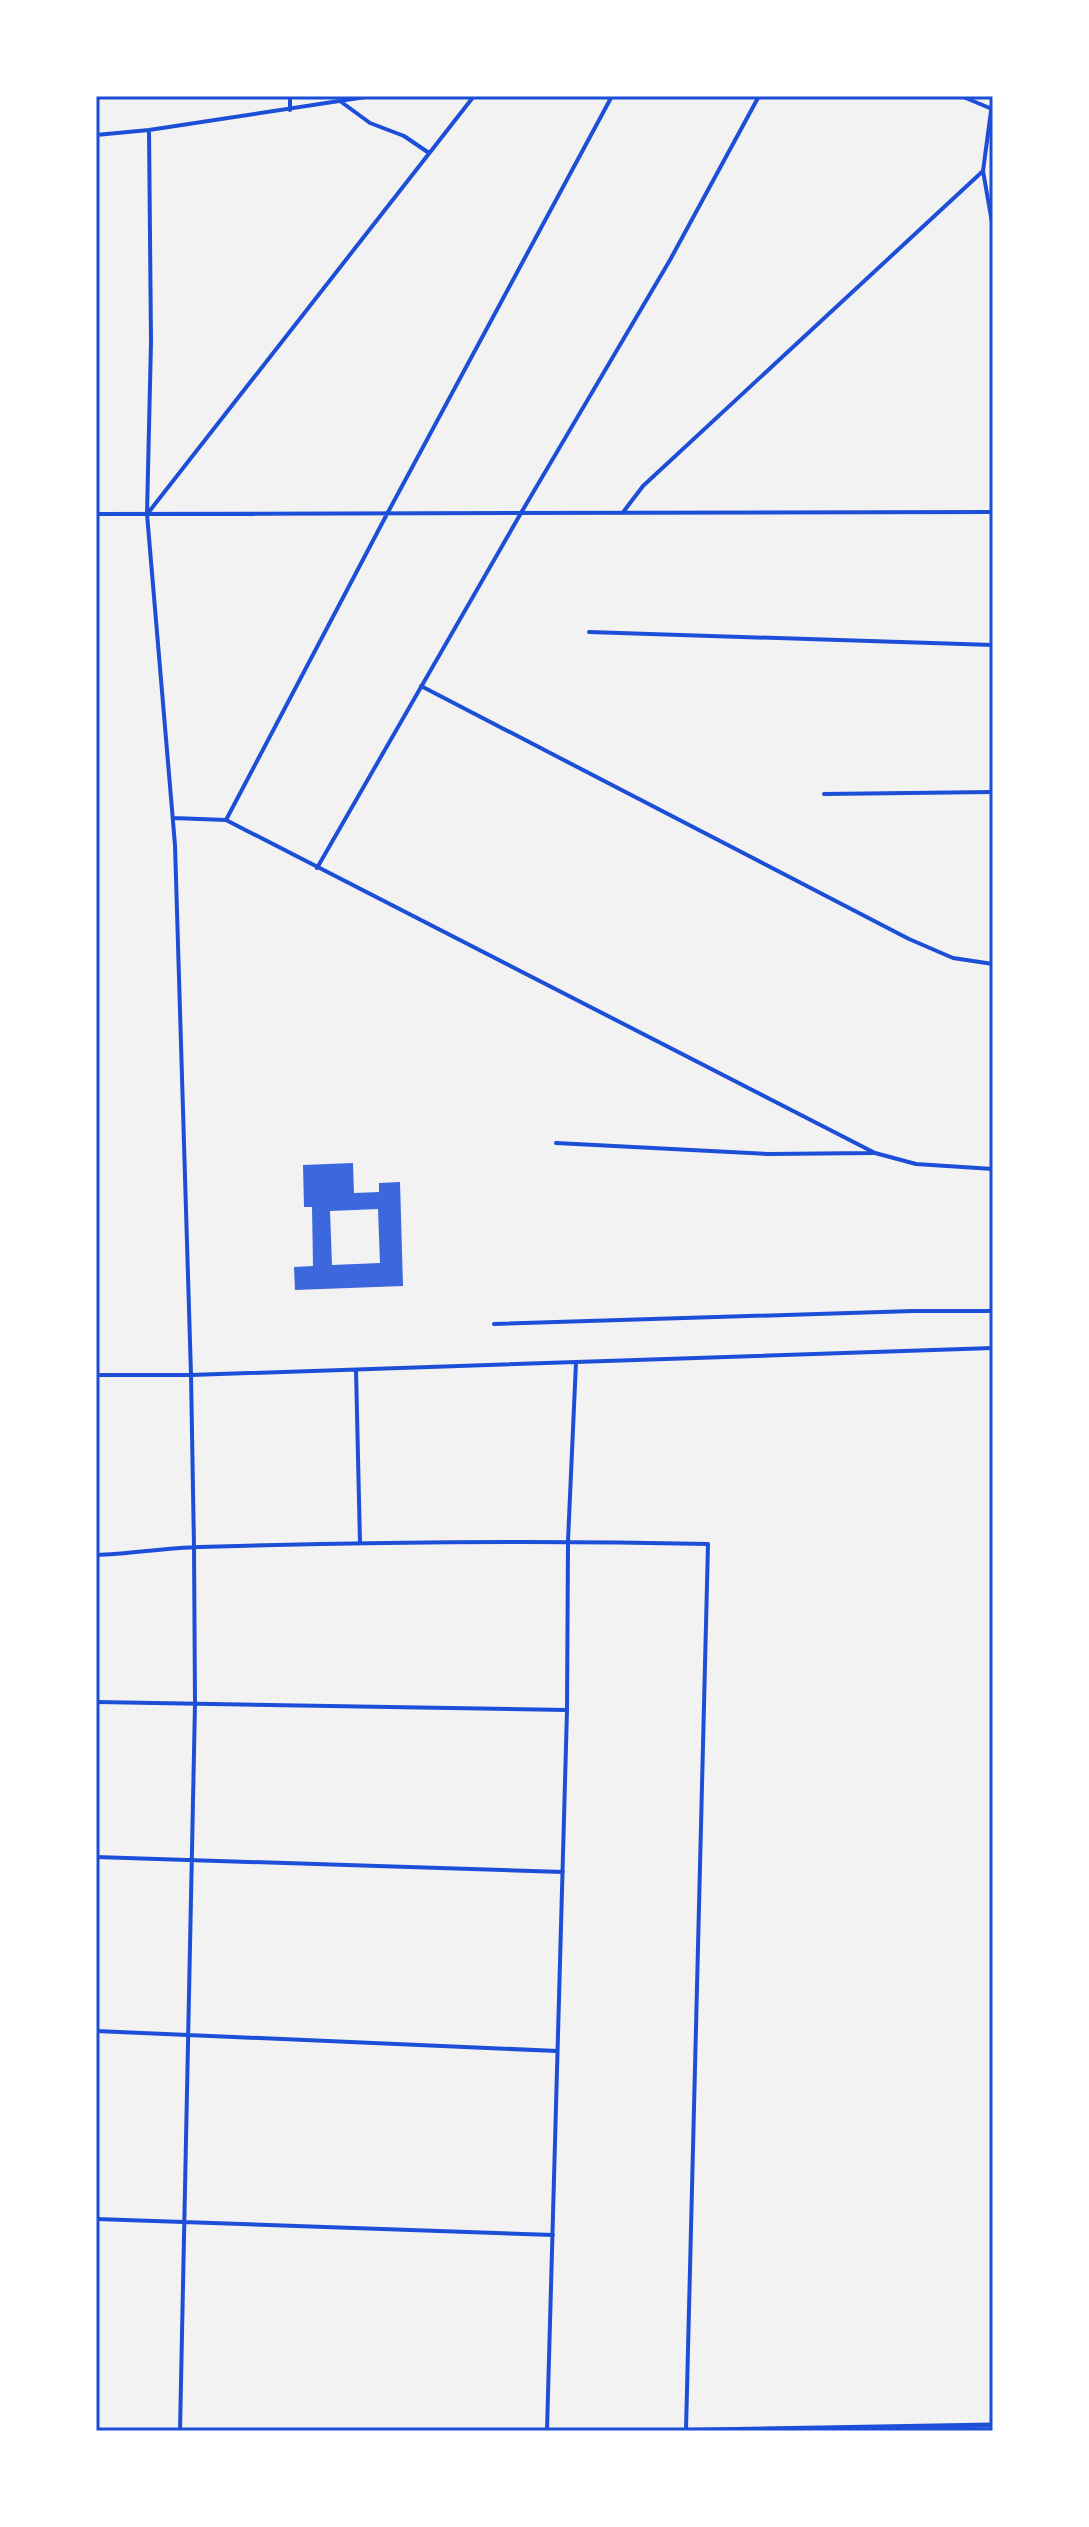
<svg xmlns="http://www.w3.org/2000/svg" width="1089" height="2527" viewBox="0 0 1089 2527" font-family="Mulish,sans-serif">
<style>
.building{fill:#3d67dc;fill-rule:evenodd}
.lines{fill:none;stroke-linecap:round;stroke-linejoin:round}
.minor{stroke:#1d4ed8;stroke-width:4}
.tertiary{stroke:#1d4ed8;stroke-width:5}
.neatline{fill:none;stroke:#1d4ed8;stroke-width:3}
</style>
<rect width="100%" height="100%" fill="#f2f2f2"/>
<!-- building -->
<path class="building" d="M353 1163 354 1193 379 1192V1183L400 1182 403 1286 295 1290 294 1267 313 1266 312 1207H304L303 1165ZM378 1209 380 1263 332 1265 330 1211Z"/>
<g class="lines">
<!-- minor -->
<path class="minor" d="M290 96V110
M961 96 992 109
M993 96 983 171 993 228
M340 101 370 123 404 136 429 153
M149 130 151 341 147 514 175 845 191 1375 194 1547 195 1704 180 2431
M96 135 149 130 372 96
M624 511 643 486 983 171
M148 513 474 96
M96 514 993 512
M589 632 993 645
M421 686 909 939 953 958 993 964
M824 794 993 792
M173 818 226 820 387 514 612 96
M226 820 875 1153 916 1164 993 1169
M317 868 521 513 670 260 759 96
M556 1143 768 1154 873 1153
M494 1324 913 1311H993
M356 1370 360 1543
M96 1375H191L993 1348
M96 1555C130 1554 164 1548 199 1547 369 1542 538 1540 708 1544L686 2430
M96 1702 567 1710
M96 1857 563 1872
M96 2031 557 2051
M96 2219 553 2235
M547 2431 567 1710 568 1541 576 1362"/>
<!-- tertiary -->
<path class="tertiary" d="M652 2431 993 2425"/>
</g>
<!-- border -->
<rect width="1089" height="2527" fill="none" stroke="#ffffff" stroke-width="196"/>
<rect x="98" y="98" width="893" height="2331" class="neatline"/>
</svg>
